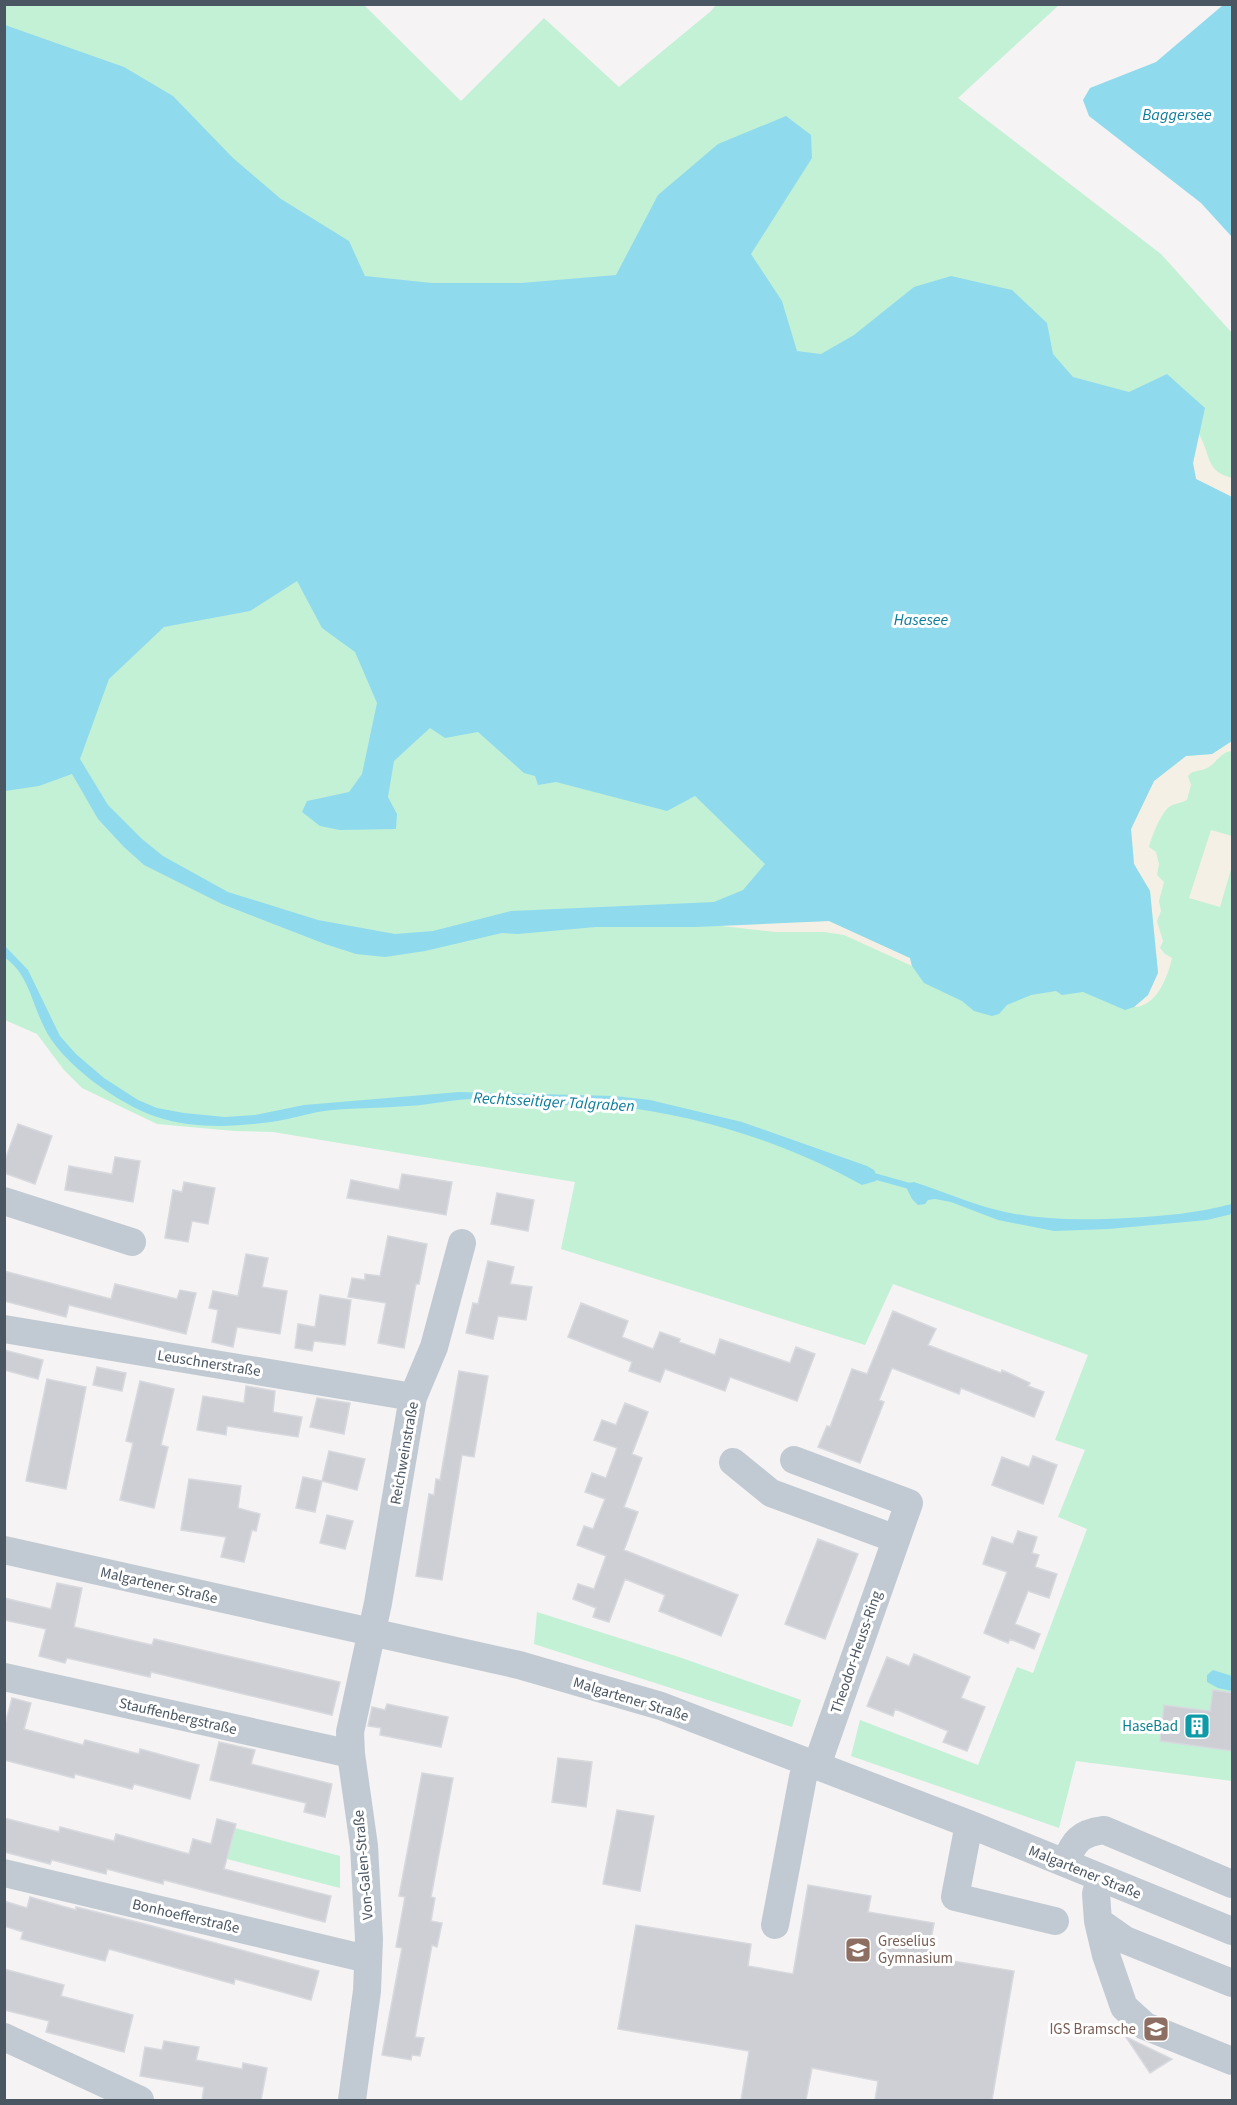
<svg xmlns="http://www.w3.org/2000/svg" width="1237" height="2105" viewBox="0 0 1237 2105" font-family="'Source Sans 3',sans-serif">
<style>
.green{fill:#c3f1d5}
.sand{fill:#f5f0e5}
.water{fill:#90daee;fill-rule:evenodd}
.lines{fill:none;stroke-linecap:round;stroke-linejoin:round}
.stream{stroke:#90daee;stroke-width:6}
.building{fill:#cdcfd5;stroke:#d7d9de;stroke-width:1.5}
.minor{stroke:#c1cad2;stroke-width:28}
.labels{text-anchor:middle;stroke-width:6;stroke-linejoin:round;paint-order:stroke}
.street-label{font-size:15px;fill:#4a5661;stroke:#fff}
.culture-label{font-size:15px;fill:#0d838f;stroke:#fff;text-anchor:end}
.education-label{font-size:15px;fill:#785e54;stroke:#fff;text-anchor:start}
.water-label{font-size:16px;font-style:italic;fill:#0c7c9b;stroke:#fff}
</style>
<rect width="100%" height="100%" fill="#f5f3f3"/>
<!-- green -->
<path class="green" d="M5 5H364L461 101 544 18 619 87 711 11 716 5H1059L958 98 1161 254 1232 333V1781L1076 1761 1059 1828 851 1756 860 1720 978 1765 1017 1667 1033 1673 1087 1529 1058 1517 1085 1450 1055 1440 1088 1355 893 1284 865 1345 561 1249 575 1182 273 1132 234 1131 157 1124 82 1088 64 1070 37 1034 5 1020Z
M537 1612 679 1657 801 1700 792 1727 534 1644Z
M235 1828 340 1856V1888L227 1859Z"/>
<!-- sand -->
<path class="sand" d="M1199 434C1211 455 1205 471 1232 478V497L1196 479 1193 463Z
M1232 741V751C1220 752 1217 763 1207 768 1199 772 1194 769 1188 776L1191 785 1187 800C1181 803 1173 804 1169 807 1161 813 1151 838 1149 847L1156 852 1159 864 1157 875 1164 882 1159 901 1161 911 1157 921 1163 941 1160 948 1165 954 1172 958C1168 977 1156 1007 1134 1007L1148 995 1158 972 1150 891 1134 864 1131 829 1154 781 1186 756 1212 754Z
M1211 830 1232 836V866L1220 907 1189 898Z
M829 921 910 958 912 966 844 935 824 932H775L713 925Z"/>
<!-- water -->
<path class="water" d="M1223 5H1232V237L1201 203 1089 116 1083 100 1090 88 1156 62Z
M5 25 124 67 173 96 233 158 281 199 349 241 365 276 432 283H521L616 275 658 195 718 144 786 116 811 135 812 158 751 254 782 301 797 351 821 354 854 335 914 287 951 276 1012 290 1047 323 1053 354 1073 377 1129 392 1167 374 1205 408 1193 463 1196 479 1232 497V741L1212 754 1186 756 1154 781 1131 829 1134 864 1150 891 1158 973 1148 995 1134 1007 1125 1010 1083 992 1062 995 1056 991 1031 995 1007 1005 999 1014 992 1016 974 1011 962 1001 924 983 912 966 910 958 829 921 696 927H596L518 934 502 933 425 951 385 957 356 954 325 944 222 904 144 865 124 847 98 819 72 774 39 786 5 791ZM297 581 322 628 355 652 377 703 362 774 349 792 307 801 302 812 320 826 340 830 396 829 397 814 388 797 394 761 430 728 445 738 478 732 524 773 535 776 538 785 556 782 667 811 695 796 765 864 743 890 714 902 511 911 433 931 395 934 318 920 228 892 163 856 142 839 108 805 80 759 109 679 164 627 250 611Z
M5 946 28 970 60 1036 76 1054 104 1078 138 1100 157 1108 184 1113 225 1117 255 1115 304 1105 459 1092 615 1096 650 1100 742 1122 867 1166 874 1170 878 1178 876 1181 862 1185C786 1143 699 1115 613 1106 591 1104 568 1106 546 1105 522 1104 499 1099 475 1099 452 1099 431 1105 408 1106 383 1108 357 1108 332 1110 311 1112 292 1119 271 1122 235 1127 193 1129 157 1117 120 1105 61 1064 44 1027 32 1003 28 973 5 958Z
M914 1182C942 1191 969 1203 997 1210 1041 1221 1084 1220 1128 1218 1164 1216 1198 1213 1232 1204V1214L1207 1220 1109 1229 1054 1231 998 1220 951 1202 935 1199 928 1200 925 1204 918 1205 912 1199 905 1185 908 1183Z
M1213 1670 1232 1676V1691L1218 1688 1207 1682V1675Z"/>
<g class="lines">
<!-- stream -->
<path class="stream" d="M870 1175 913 1187"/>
</g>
<!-- building -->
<path class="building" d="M18 1124 52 1136 35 1184 4 1173V1163Z
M115 1157 140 1161 133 1202 65 1190 69 1166 112 1174Z
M402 1174 452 1182 446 1215 347 1198 351 1180 399 1190Z
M184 1182 215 1188 208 1224 192 1221 188 1242 165 1238 173 1190 182 1192Z
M497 1193 534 1200 528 1231 491 1224Z
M388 1236 427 1244 419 1284H416L404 1348 378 1343 386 1303 348 1297 352 1278 365 1280V1274L380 1276Z
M246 1254 268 1258 262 1287 287 1291 280 1334 237 1327 233 1347 212 1342 218 1310 209 1308 213 1291 238 1296Z
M488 1261 514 1267 510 1284 532 1287 526 1320 498 1316 493 1339 466 1333 473 1303 478 1304Z
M4 1271 111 1299 115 1284 177 1299 180 1290 196 1293 186 1334 69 1305 66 1317 4 1301Z
M320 1295 351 1300 345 1345 314 1341 312 1351 295 1348 298 1324 315 1327Z
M581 1303 628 1321 622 1337 653 1349 660 1332 680 1339 679 1342 715 1355 720 1339 790 1363 796 1347 815 1354 797 1401 730 1377 725 1391 665 1369 660 1382 629 1371 632 1362 568 1337Z
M893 1311 936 1329 928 1345 1001 1373 1002 1370 1030 1383 1028 1386 1044 1392 1034 1417 961 1388 959 1394 892 1368 879 1400 884 1402 860 1463 818 1447 827 1426 830 1427 852 1369 867 1374Z
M4 1350 43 1360 38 1379 4 1370Z
M97 1367 126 1373 122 1391 93 1385Z
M459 1371 488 1376 474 1457 462 1455 442 1580 416 1576 429 1494 434 1495 436 1479 440 1480Z
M47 1379 86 1387 66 1489 26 1481Z
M140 1381 174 1389 161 1445 168 1447 154 1508 120 1500 133 1443 126 1441Z
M246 1386 275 1391 273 1412 302 1417 298 1437 227 1426 226 1435 197 1430 203 1396 244 1403Z
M317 1398 350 1403 344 1434 310 1427Z
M625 1403 648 1412 632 1454 642 1458 624 1507 638 1512 624 1550 738 1595 721 1636 659 1611 665 1595 625 1579 609 1622 593 1617 596 1608 573 1599 578 1584 594 1589 606 1556 577 1545 584 1526 593 1529 605 1499 585 1492 592 1473 606 1478 617 1448 594 1440 602 1420 616 1425Z
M329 1451 365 1459 357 1490 322 1481Z
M1033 1456 1057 1465 1043 1504 992 1485 1002 1457 1029 1467Z
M303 1477 322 1481 315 1512 296 1508Z
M189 1479 241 1486 238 1508 260 1514 256 1531 252 1530 244 1562 221 1557 226 1537 181 1530Z
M327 1515 353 1521 345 1549 320 1543Z
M1018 1531 1037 1537 1032 1553 1039 1555 1035 1567 1057 1574 1049 1598 1028 1591 1015 1624 1040 1634 1034 1649 1010 1639 1008 1643 984 1633 1007 1572 983 1564 992 1537 1013 1544Z
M818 1539 858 1554 825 1639 785 1624Z
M57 1583 82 1588 74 1627 152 1645 154 1639 340 1682 332 1715 151 1672 150 1677 67 1658 65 1663 39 1656 46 1629 4 1620V1598L51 1609Z
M914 1654 970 1677 961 1698 985 1707 967 1751 943 1742 948 1731 895 1709 893 1716 867 1706 887 1657 909 1666Z
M1213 1690 1233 1693V1751L1160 1741 1164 1705 1210 1711Z
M12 1698 31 1703 24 1729 83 1745 85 1740 139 1754 140 1749 199 1765 190 1799 134 1784 132 1789 75 1774 74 1778 4 1760V1728Z
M387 1704 448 1717 441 1747 380 1735 381 1728 368 1726 372 1707 385 1710Z
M219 1742 255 1750 251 1764 332 1784 325 1817 304 1812 306 1803 210 1780Z
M558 1758 592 1762 586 1807 552 1802Z
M422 1773 453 1778 431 1897 435 1898 431 1921 442 1923 437 1947 432 1945 415 2037 424 2038 420 2056 412 2055 411 2060 382 2055 402 1948 396 1947 405 1897 399 1896Z
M617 1810 654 1816 640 1891 603 1884Z
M4 1818 59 1832 60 1827 114 1841 116 1834 189 1854 193 1839 211 1844 217 1819 236 1824 224 1869 331 1896 325 1922 164 1880 163 1884 107 1869 106 1874 52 1860 50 1864 4 1852Z
M808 1885 871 1896 868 1912 934 1923 928 1957 1014 1971 992 2100H875L878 2081 812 2068 806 2100H741L749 2051 618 2029 636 1925 751 1944 748 1966 793 1974Z
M30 1897 76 1910V1907L145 1924 319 1971 311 2000 235 1979 234 1984 109 1949 105 1961 21 1939 23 1932 4 1926V1901L27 1908Z
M4 1969 64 1985 61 1996 133 2015 124 2052 46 2032 49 2021 4 2010Z
M1126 2037 1172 2059 1150 2073Z
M164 2041 199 2047 196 2060 242 2069 243 2063 267 2068 261 2100H202L204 2087 140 2076 145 2047 162 2050Z"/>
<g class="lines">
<!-- minor -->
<path class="minor" d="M4 1201 132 1242
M4 1329 413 1397
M794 1460 909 1503 817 1765
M733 1462 771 1493 896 1539
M4 1550 519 1665 661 1706 969 1824 1232 1931
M4 1677 351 1754
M969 1824 955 1897 1055 1921
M1065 1863C1074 1841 1080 1833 1104 1830L1232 1884
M4 1873 367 1959
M1100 1878 1096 1894 1098 1921 1106 1955 1124 2007 1145 2026 1232 2061
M1098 1921 1125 1940 1232 1983
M775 1925 803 1777 808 1762
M4 2037 140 2100
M352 2100 367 1991 369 1939 364 1846 351 1754 350 1732 378 1603 413 1397 434 1347 462 1243"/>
</g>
<!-- icons -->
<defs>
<symbol id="building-square" viewBox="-11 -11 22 22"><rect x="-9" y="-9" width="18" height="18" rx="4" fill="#0f9aa8" stroke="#fff"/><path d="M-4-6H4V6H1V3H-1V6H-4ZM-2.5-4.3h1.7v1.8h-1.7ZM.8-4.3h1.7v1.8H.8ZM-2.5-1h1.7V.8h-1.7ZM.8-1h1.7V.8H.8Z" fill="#fff"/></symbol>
<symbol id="school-square" viewBox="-11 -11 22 22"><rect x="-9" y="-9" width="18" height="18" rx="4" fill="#8d6e63" stroke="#fff"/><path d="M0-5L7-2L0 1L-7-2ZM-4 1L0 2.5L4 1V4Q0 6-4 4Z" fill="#fff"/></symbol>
</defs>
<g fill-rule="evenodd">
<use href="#building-square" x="1182" y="1711" width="30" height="30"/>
<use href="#school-square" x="843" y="1935" width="30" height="30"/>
<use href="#school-square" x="1141" y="2014" width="30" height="30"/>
</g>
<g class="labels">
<!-- street labels -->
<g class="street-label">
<text transform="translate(209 1363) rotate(9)" y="5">Leuschnerstraße</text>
<text transform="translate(404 1453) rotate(-80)" y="5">Reichweinstraße</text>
<text transform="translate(159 1585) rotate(13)" y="5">Malgartener Straße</text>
<text transform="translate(856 1652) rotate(-71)" y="5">Theodor-Heuss-Ring</text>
<text transform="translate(631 1699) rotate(17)" y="5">Malgartener Straße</text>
<text transform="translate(178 1716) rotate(13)" y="5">Stauffenbergstraße</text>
<text transform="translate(363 1865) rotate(-95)" y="5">Von-Galen-Straße</text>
<text transform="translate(1085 1872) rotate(22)" y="5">Malgartener Straße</text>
<text transform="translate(186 1916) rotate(13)" y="5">Bonhoefferstraße</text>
</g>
<!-- culture labels -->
<g class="culture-label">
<text x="1178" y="1731">HaseBad</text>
</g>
<!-- education labels -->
<g class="education-label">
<text x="878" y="1946">Greselius<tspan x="878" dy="17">Gymnasium</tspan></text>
<text x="1136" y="2034" text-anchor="end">IGS Bramsche</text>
</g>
<!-- water labels -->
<g class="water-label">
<text x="1177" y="120">Baggersee</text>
<text x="921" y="625">Hasesee</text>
<text transform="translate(554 1101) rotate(3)" y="6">Rechtsseitiger Talgraben</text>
</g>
</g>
<!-- border -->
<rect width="1237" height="2105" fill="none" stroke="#4a5661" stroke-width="12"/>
</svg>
